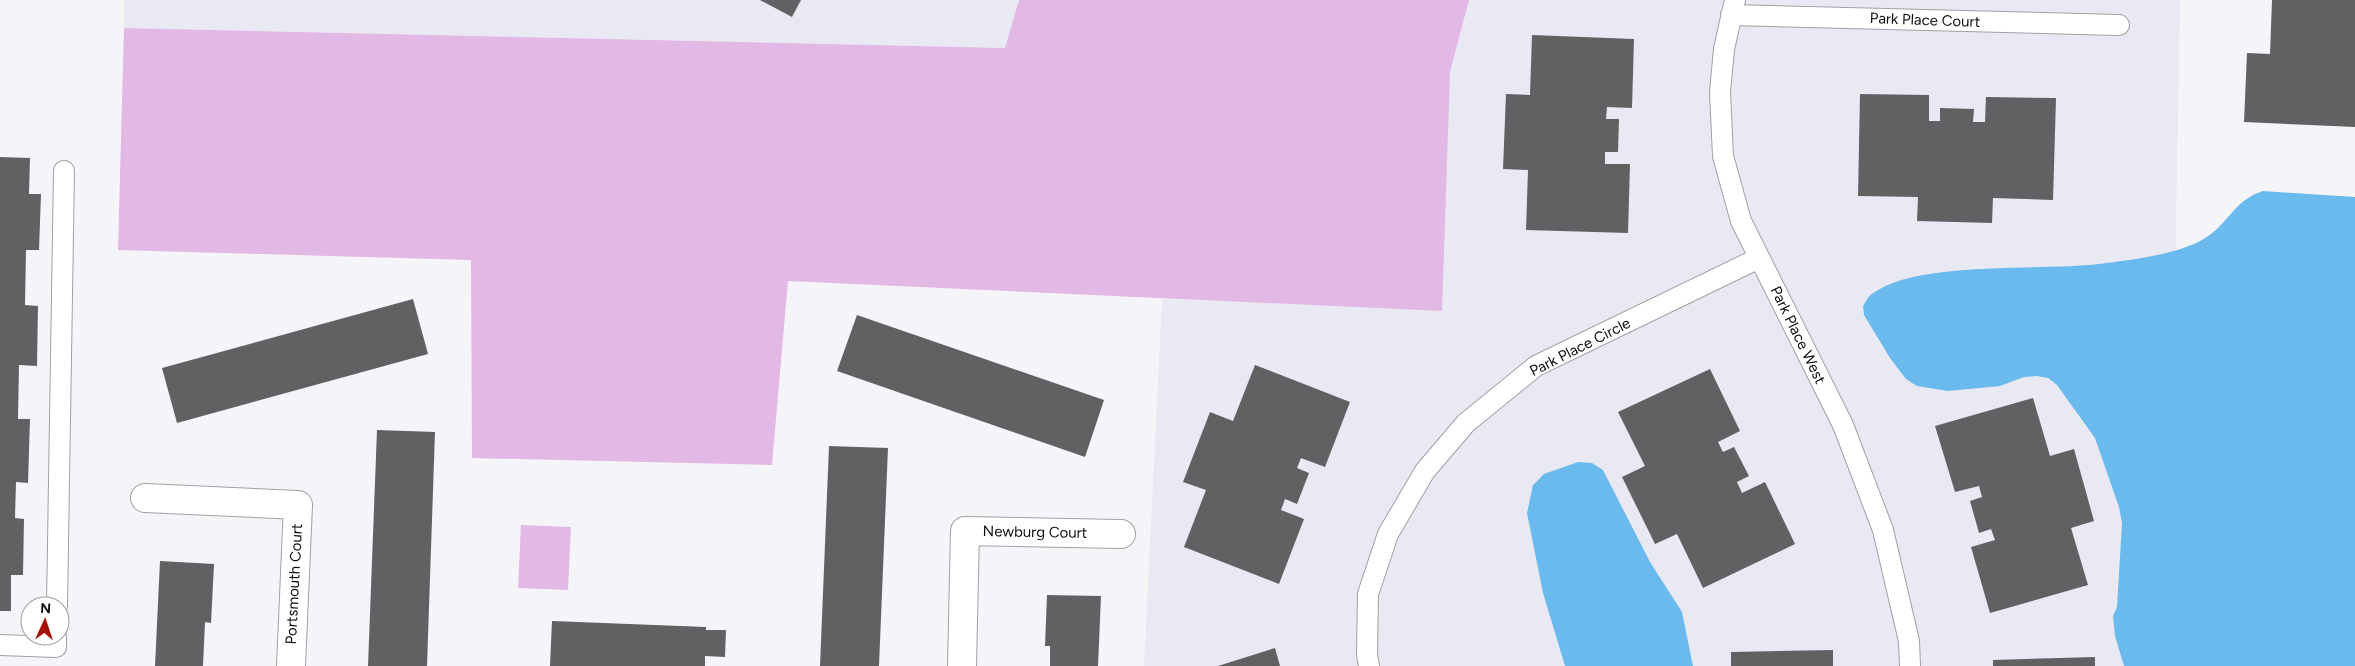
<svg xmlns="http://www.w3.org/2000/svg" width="2355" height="666" viewBox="0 0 2355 666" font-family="Figtree,sans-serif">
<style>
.built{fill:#e8e9f3}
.green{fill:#e2b8e4}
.water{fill:#6abaee}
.building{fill:#616063}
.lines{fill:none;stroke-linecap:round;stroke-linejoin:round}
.lane-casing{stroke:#a1a1a4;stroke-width:22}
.street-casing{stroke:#a1a1a4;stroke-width:30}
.lane{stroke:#fff;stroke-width:20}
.street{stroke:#fff;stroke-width:28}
.labels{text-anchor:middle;stroke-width:4;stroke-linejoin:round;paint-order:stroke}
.street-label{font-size:15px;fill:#0e0e0f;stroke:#fff}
</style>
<rect width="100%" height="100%" fill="#f5f5f9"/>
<!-- built -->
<path class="built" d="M124 0H1019L1005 48 124 28Z
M1469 0H2180L2168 666H1144L1162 299 1217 301 1450 72Z"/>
<!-- green -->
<path class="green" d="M1019 0H1469L1450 72 1442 311 788 281 772 465 472 458 471 260 118 250 124 28 1005 48Z
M521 525 571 527 568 590 518 588Z"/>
<!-- water -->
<path class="water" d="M2263 191 2355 197V666H2124L2115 636 2113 616 2117 607 2122 523 2119 507 2095 438 2057 385 2048 378 2037 376 2024 377 2000 386 1948 391 1917 386 1906 379 1890 358 1864 315 1863 306C1866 302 1868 296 1872 294 1915 260 2043 271 2099 264 2130 260 2175 255 2202 240 2229 225 2232 201 2263 191Z
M1578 462 1592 463 1603 470 1650 562 1682 612 1693 666H1565L1543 593 1527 513 1533 485 1544 474Z"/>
<!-- building -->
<path class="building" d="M760 0H801L792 17Z
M2272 0H2355V127L2244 122 2247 53 2270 54Z
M1532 35 1634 39 1632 108 1607 107 1606 119H1619L1618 152H1605V164H1630L1628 233 1526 230 1528 170 1503 169 1506 94 1530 95Z
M1860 94 1929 95V121H1940V108L1974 109 1973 122H1985L1986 97 2056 98 2053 200 1993 198 1992 223 1917 221 1918 197 1858 196Z
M0 157 30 158 29 194H41L39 250H26L25 305 38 306 37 366 19 365 18 419H30L28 483 16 482 15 518 24 519 23 575H11V611H0Z
M413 299 428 354 177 423 162 368Z
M857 315 1104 400 1085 457 837 371Z
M1255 365 1350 402 1325 467 1301 458 1297 468 1309 473 1297 504 1285 499 1281 510 1304 519 1279 584 1184 547 1206 490 1183 482 1210 412 1233 421Z
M1710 369 1740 431 1718 442 1723 452 1734 447 1749 476 1737 482 1742 493 1765 482 1795 544 1703 588 1677 534 1655 544 1622 477 1645 466 1618 412Z
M2033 398 2050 456 2074 449 2094 521 2071 528 2088 585 1990 613 1971 547 1995 540 1991 529 1979 533 1970 501 1982 497 1979 486 1955 492 1935 426Z
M377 430 435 432 427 666H368Z
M829 446 888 448 879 666H820Z
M160 561 214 564 211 623 205 622 203 666H155Z
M1047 595 1101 596 1098 666H1050V646H1045Z
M552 621 706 627V630H726L725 657 705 656V666H550Z
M1275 648 1280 666H1218Z
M1833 650V666H1731V652Z
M2095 657V666H1993V660Z"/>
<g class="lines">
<defs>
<path id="lane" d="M1735 0 1724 49 1720 92 1723 156 1741 221 1843 425 1883 530 1909 641 1910 666
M1731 15 2119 25
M57 606 64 171
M0 645 56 647V636
M1369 666 1367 655 1368 594 1388 534 1425 471 1466 423 1536 366 1759 258"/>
<path id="street" d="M145 498 298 505 291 666
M962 666 965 531 1121 534"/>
</defs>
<!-- lane casing -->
<use href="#lane" class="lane-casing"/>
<!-- street casing -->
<use href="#street" class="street-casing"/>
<!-- lane -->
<use href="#lane" class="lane"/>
<!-- street -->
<use href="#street" class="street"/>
</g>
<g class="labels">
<!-- street labels -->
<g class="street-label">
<text transform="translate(1925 20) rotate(2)" y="5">Park Place Court</text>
<text transform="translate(1798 335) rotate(64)" y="5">Park Place West</text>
<text transform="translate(1580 347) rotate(-27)" y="5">Park Place Circle</text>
<text transform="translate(1035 532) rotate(1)" y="5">Newburg Court</text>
<text transform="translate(294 584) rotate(-87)" y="5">Portsmouth Court</text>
</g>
</g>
<!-- north arrow -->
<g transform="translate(45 621) rotate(3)"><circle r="24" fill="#ffffff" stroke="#9f9f9f"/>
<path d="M0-4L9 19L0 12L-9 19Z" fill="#a61209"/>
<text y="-8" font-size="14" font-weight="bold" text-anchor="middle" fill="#0e0e0f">N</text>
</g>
</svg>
